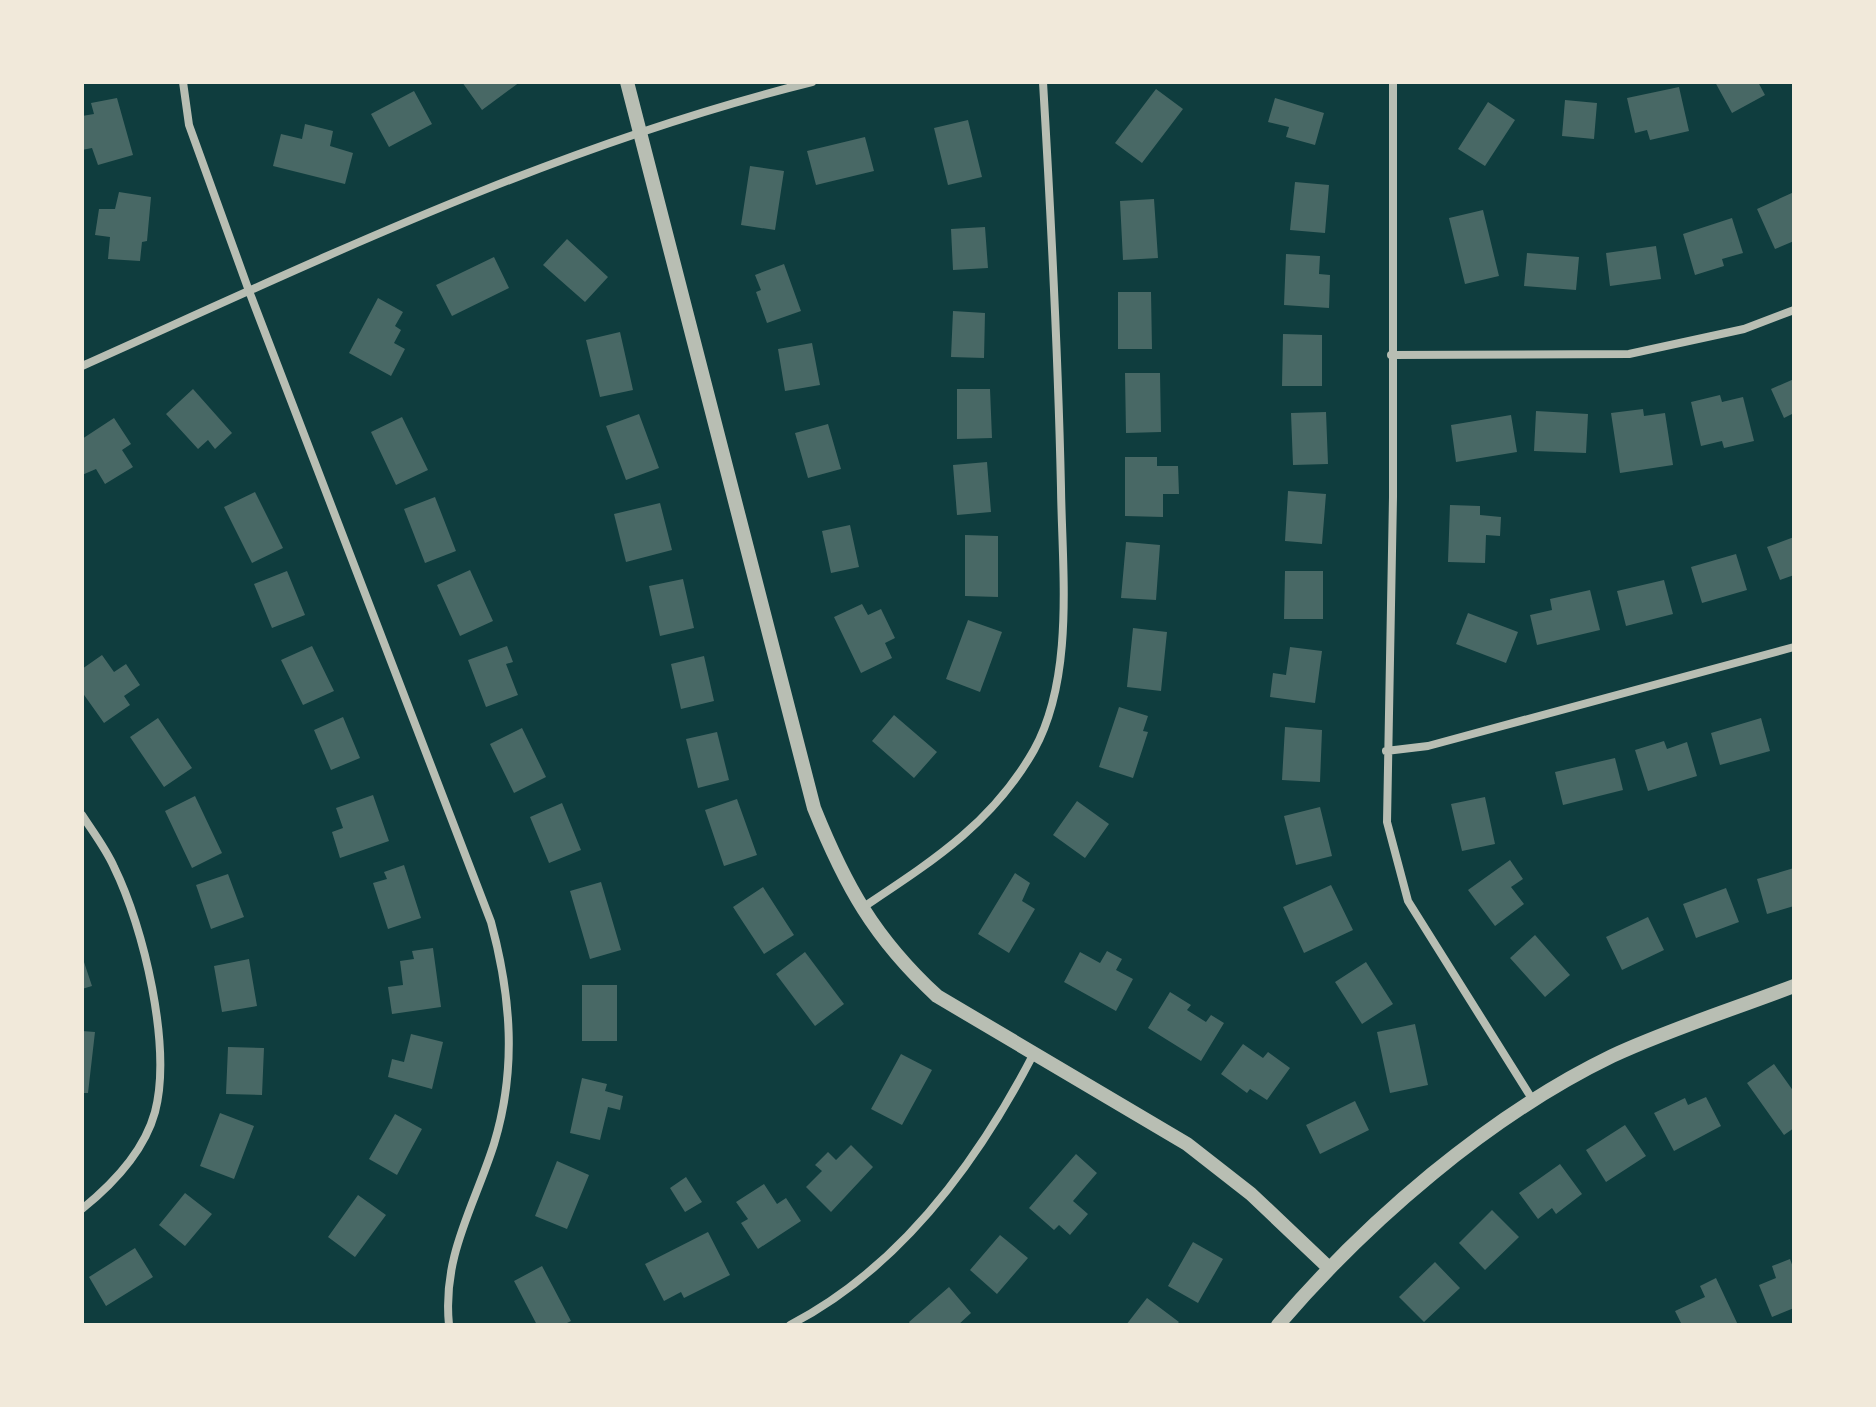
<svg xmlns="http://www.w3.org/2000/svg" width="1876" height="1407" viewBox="0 0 1876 1407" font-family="Helvetica,sans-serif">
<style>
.building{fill:#486865}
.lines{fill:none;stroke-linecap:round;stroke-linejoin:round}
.minor{stroke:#b8beb3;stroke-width:8}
.tertiary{stroke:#b8beb3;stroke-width:14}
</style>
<rect width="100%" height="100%" fill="#0f3d3e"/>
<!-- building -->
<path class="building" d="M462 82H520L482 110Z
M1715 82H1758L1765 95 1732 113Z
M1679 87 1689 131 1650 140 1647 130 1635 133 1627 98Z
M1156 89 1183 109 1142 163 1115 143Z
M414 91 432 124 389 147 371 114Z
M117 98 133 155 98 165 92 148 82 150V116L94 114 91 103Z
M1275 98 1324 113 1315 145 1286 137 1289 127 1268 122Z
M1565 100 1597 103 1594 139 1562 136Z
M1488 102 1515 120 1485 166 1458 149Z
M968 120 982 177 948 185 934 128Z
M305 124 333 131 330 146 353 153 345 184 273 166 281 134 302 139Z
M865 137 874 171 816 185 807 151Z
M750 166 784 171 775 230 741 225Z
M1295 182 1329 185 1325 233 1290 230Z
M119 192 151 197 147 241 142 242 140 261 108 259 110 237 95 235 99 209H115Z
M1794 192V241L1775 249 1757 209Z
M1154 199 1158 258 1123 260 1120 201Z
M1483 210 1499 276 1465 284 1449 218Z
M1732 218 1743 253 1722 259 1724 266 1695 275 1683 234Z
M985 227 988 268 953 270 951 229Z
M567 239 608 277 585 302 543 265Z
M1656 246 1661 279 1610 286 1606 253Z
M1527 253 1579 257 1576 290 1524 286Z
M1286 254 1320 256 1319 274 1330 275 1329 308 1284 305Z
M494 257 509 288 452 316 436 285Z
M784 264 801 311 767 323 756 292 761 290 755 275Z
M1118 292H1151L1152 349H1118Z
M378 298 403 312 395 326 401 330 394 343 405 349 391 376 349 353Z
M953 311 985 313 984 358 951 357Z
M620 332 633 390 600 397 586 340Z
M1283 334 1322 335V386H1282Z
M812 343 820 385 785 391 778 349Z
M1125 373H1160L1161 432 1126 433Z
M1794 379V413L1784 418 1771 389Z
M193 389 232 433 215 449 208 440 198 449 166 414Z
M957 389H990L992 438 957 439Z
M1720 395 1722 402 1743 397 1754 441 1724 448 1722 441 1701 446 1691 402Z
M1643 409 1644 416 1665 413 1673 465 1620 473 1611 413Z
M1536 411 1588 414 1586 453 1534 451Z
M1326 412 1328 464 1293 465 1291 413Z
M639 414 659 468 626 480 606 426Z
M1511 415 1517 452 1456 462 1451 425Z
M402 417 428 470 396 485 371 432Z
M114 418 131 444 122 450 133 467 105 484 96 469 82 475V439Z
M828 424 841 469 808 478 795 433Z
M1125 457H1157V466H1178L1179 494H1163V517L1125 516Z
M987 462 991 512 957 515 953 465Z
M1288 491 1326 494 1322 544 1285 541Z
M255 492 283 548 252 563 224 507Z
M435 497 456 551 425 563 404 509Z
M660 503 672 550 626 562 614 514Z
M1450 505 1480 506V515L1501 517 1500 536 1486 535 1485 563 1448 562Z
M850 525 859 567 831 573 822 531Z
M965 535 998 536V597L965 596Z
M1794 537V575L1780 580 1767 547Z
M1126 542 1160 545 1156 600 1121 598Z
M1736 554 1747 590 1702 603 1691 567Z
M470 570 493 621 460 636 437 585Z
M287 571 305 615 272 628 254 584Z
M1285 571H1323V619H1284Z
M683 579 694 628 660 636 649 586Z
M1664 580 1673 614 1626 626 1617 591Z
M1590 590 1600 630 1537 645 1530 615 1552 610 1550 599Z
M862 604 868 615 881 609 895 638 885 643 892 658 861 673 834 617Z
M1468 613 1518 632 1506 663 1456 644Z
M968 620 1002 632 980 692 946 679Z
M1133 628 1167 632 1161 691 1127 687Z
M312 646 334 691 303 705 281 660Z
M507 646 513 662 506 664 518 695 486 707 468 660Z
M1290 647 1322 651 1315 703 1270 697 1273 673 1286 675Z
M102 655 114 672 126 664 140 685 124 696 130 705 104 723 82 692V669Z
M704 656 714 701 681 709 671 664Z
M1119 707 1148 716 1143 731 1148 732 1133 778 1099 767Z
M894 715 937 752 914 778 872 741Z
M343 717 360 758 331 770 314 730Z
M158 718 192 768 164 787 130 737Z
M1761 718 1770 751 1720 765 1711 733Z
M1285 727 1322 730 1320 782 1282 780Z
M522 728 546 777 514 793 490 744Z
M717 732 729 780 698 788 686 739Z
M1664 741 1667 749 1687 742 1697 776 1648 791 1635 750Z
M1615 758 1623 790 1563 805 1555 772Z
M373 795 389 841 340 858 332 832 343 828 336 808Z
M195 796 222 853 192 868 165 811Z
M1485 797 1495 844 1462 851 1451 804Z
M737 799 757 855 724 866 705 810Z
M1077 801 1109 824 1085 858 1053 835Z
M562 803 581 850 549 863 530 817Z
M1320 807 1332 856 1296 865 1284 816Z
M1510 860 1523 879 1511 887 1524 904 1495 926 1468 890Z
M404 865 421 918 388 929 373 883 387 879 384 872Z
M1794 868V906L1767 914 1757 879Z
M1015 873 1030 883 1022 901 1035 909 1009 953 978 934Z
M228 874 244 917 211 929 196 885Z
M601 882 621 950 590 959 570 891Z
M1331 885 1353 930 1304 953 1283 907Z
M763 887 794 935 764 954 733 907Z
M1726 888 1739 922 1696 938 1683 904Z
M1648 917 1664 950 1622 970 1606 937Z
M1535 935 1570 975 1545 997 1510 958Z
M433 948 441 1007 392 1014 388 987 403 985 400 961 414 959 412 951Z
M1107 951 1122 959 1116 970 1133 979 1116 1011 1064 982 1080 952 1100 963Z
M805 952 844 1004 815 1026 776 974Z
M82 956 92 986 82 989Z
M249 959 257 1006 222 1012 214 966Z
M1366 962 1393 1004 1362 1024 1335 982Z
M582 985H617V1041H582Z
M1170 992 1191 1005 1187 1010 1206 1022 1211 1015 1224 1023 1201 1061 1148 1028Z
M1415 1024 1428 1085 1390 1093 1377 1032Z
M82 1031 95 1032 88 1093H82Z
M411 1034 443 1042 432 1089 388 1077 392 1059 404 1062Z
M1243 1044 1263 1058 1268 1052 1290 1068 1267 1100 1250 1089 1247 1093 1221 1074Z
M228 1047 264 1048 262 1095 226 1094Z
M901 1054 932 1070 902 1125 871 1109Z
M1774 1064 1794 1092V1128L1784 1135 1747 1083Z
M582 1078 607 1084 605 1091 623 1096 620 1110 608 1107 600 1140 570 1133Z
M1706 1097 1721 1126 1674 1151 1654 1113 1685 1098 1688 1105Z
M1355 1101 1369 1130 1320 1154 1306 1125Z
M220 1113 254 1126 234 1179 200 1166Z
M395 1114 422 1129 397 1175 369 1159Z
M1625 1125 1646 1156 1606 1182 1586 1150Z
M851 1145 873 1167 831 1212 806 1187 822 1171 815 1165 828 1152 836 1160Z
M1076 1154 1097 1173 1073 1201 1088 1214 1070 1235 1059 1225 1054 1230 1029 1208Z
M557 1161 589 1175 567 1229 535 1216Z
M1560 1164 1582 1194 1556 1214 1552 1208 1538 1219 1519 1193Z
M686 1177 702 1202 685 1212 670 1188Z
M764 1184 777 1204 786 1198 801 1221 758 1249 741 1223 748 1219 736 1202Z
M185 1193 212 1214 185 1246 159 1225Z
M358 1195 386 1215 355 1257 328 1237Z
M1492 1210 1519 1237 1485 1270 1459 1243Z
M708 1232 730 1275 684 1298 681 1292 664 1301 645 1264Z
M1000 1235 1028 1258 997 1294 970 1270Z
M1193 1242 1223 1259 1198 1303 1168 1286Z
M135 1248 153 1277 106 1306 89 1277Z
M1790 1259 1794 1270V1308L1772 1317 1759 1285 1776 1278 1772 1266Z
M1435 1262 1460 1288 1424 1322 1399 1297Z
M542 1266 571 1321 563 1325H537L514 1281Z
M1716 1278 1738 1325H1682L1675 1311 1705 1297 1700 1286Z
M949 1287 971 1313 958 1325H911L909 1322Z
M1147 1298 1179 1322 1176 1325H1126Z"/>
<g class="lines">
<!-- minor -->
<path class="minor" d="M183 82 189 125 249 291 491 922C511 996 517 1069 494 1144 474 1207 442 1256 449 1325
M1393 82V497L1387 822 1408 901 1534 1102
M1391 355 1629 354 1744 329 1794 310
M82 366C321 259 557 145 812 82
M1386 751 1428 746 1794 647
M82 815C93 832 106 849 114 867 144 928 172 1047 155 1112 144 1152 113 1184 82 1209
M862 908C931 862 992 824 1034 750 1075 676 1062 569 1061 488 1058 352 1051 217 1043 82
M790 1325C900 1268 977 1163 1033 1055"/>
<!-- tertiary -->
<path class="tertiary" d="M627 82 814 808C845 885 874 938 937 996L1187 1144 1251 1194 1328 1267
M1278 1325C1367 1221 1488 1116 1612 1056 1670 1029 1734 1009 1794 986"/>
</g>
<!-- border -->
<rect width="1876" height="1407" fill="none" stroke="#f1e9da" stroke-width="168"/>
</svg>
